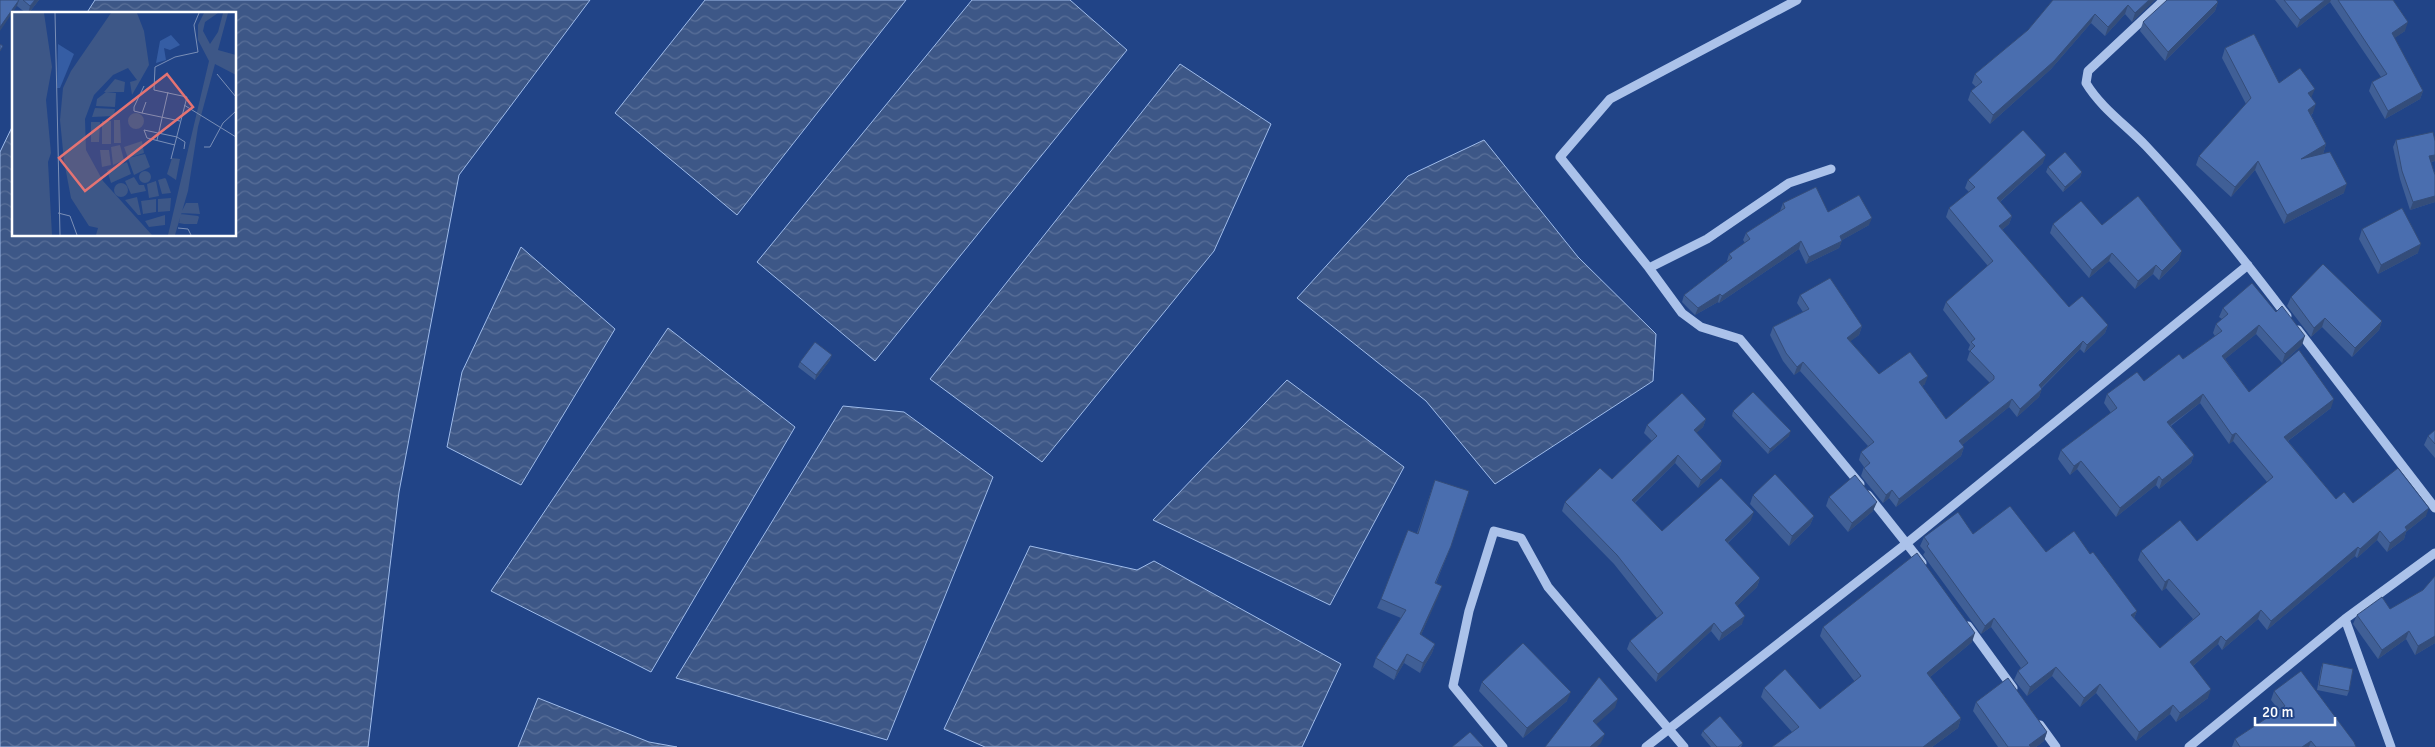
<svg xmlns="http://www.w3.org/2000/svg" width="2435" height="747" viewBox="0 0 2435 747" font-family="Signika,sans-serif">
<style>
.water{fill:url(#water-waves);stroke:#9fbceb}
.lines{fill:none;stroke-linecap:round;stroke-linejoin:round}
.minor{stroke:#abc2ea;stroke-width:9}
.wall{fill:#405f96}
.shaded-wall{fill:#344d7a}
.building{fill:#4a6eaf;stroke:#344d7a}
.inset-road{fill:none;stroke:#7a8fb7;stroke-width:1}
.view{fill:#e47373;fill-opacity:0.15;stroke:#e47373;stroke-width:2.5}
.inset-edge{fill:none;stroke:#fff;stroke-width:2.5}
</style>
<defs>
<pattern id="water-waves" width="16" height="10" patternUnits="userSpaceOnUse" patternTransform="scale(1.25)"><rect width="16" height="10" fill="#3d5787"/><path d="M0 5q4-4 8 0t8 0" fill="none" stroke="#5a7099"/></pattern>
</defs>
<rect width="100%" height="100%" fill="#214487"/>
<!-- water -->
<path class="water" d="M95 0H590L459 175 399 492 368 747H0V152L14 123V235H235V14H86Z
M705 0H906L737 215 615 113Z
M972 0H1070L1127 50 875 361 757 262Z
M1180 64 1271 124 1214 251 1042 462 930 379Z
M1484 140 1578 257 1656 334 1653 381 1495 484 1426 401 1297 298 1408 176Z
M521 247 615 329 521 485 447 447 462 372Z
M668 328 795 427 651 672 491 591Z
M1287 380 1404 467 1330 605 1153 520Z
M843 406 904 412 993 477 887 740 676 678Z
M1030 546 1137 570 1154 561 1341 664 1302 747H985L944 729Z
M538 698 649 742 677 747H518Z"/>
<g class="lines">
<!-- minor -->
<path class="minor" d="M2164 0 2088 71 2086 83C2101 108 2126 125 2146 146 2196 199 2243 258 2287 316
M1831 169 1789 183 1707 239 1649 268 1682 313 1701 327 1740 339 1860 484
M1649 268 1560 157 1610 99 1797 0
M2298 330 2435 508
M1868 495 1922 563
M2345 619 2391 747
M1968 626 2013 688
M2040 725 2056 747
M1503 747 1453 686 1469 611 1494 531 1521 538 1548 587 1684 747
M1646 747 1907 543 2248 265
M2189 747 2345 619 2435 553"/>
</g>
<!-- wall -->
<path class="wall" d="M0 0H39L28 14H27L17 6Z
M2053 0H2155L2132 22 2125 14 2105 36 2091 23 2051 69 1990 124 1968 100 1971 91 1976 87 1972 83 1975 74 2028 30Z
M2275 0H2393L2405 31 2394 38 2423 91 2420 99 2385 119 2369 91 2372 82 2381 77 2330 2 2297 28Z
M2218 2 2215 11 2165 61 2140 31 2143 22Z
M2225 48 2279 83 2312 98 2313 113 2311 115 2326 144 2323 154 2344 193 2284 224 2255 170 2231 197 2196 165 2199 156 2246 104 2222 58Z
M2396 140 2435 141V161L2431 162 2435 175V202L2410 210 2400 179 2393 147Z
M2043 163 2000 202 2012 216 2009 224 2002 230 2069 307 2108 325 2105 333 2084 353 2080 349 2042 388 2039 397 2017 417 2009 407 1962 445 1964 447 1961 456 1896 507 1889 498 1883 503 1861 476 1864 467 1859 460 1861 452 1868 446 1800 371 1794 375 1783 361 1770 335 1773 327 1803 312 1797 303 1800 295 1862 326 1859 335 1850 341 1879 374 1925 384 1922 386 1946 419 1990 383 1967 360 1970 351 1968 350 1970 345 1943 310 1946 302 1988 266 1946 217 1949 208 1969 192 1965 188 1968 180Z
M2048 167 2082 172 2080 177 2063 192 2046 172Z
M1783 203 1828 212 1869 225 1842 240 1839 248 1806 264 1799 249 1719 303 1718 302 1695 315 1682 302 1684 295 1727 262V261L1729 254 1745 243 1743 240 1746 233 1780 211Z
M2053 224 2102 225 2179 260 2159 280 2153 274 2135 289 2109 261 2089 278 2050 233Z
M2362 229 2418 253 2378 274 2359 239Z
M2291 297 2382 321 2379 330 2352 357 2322 327 2311 337 2287 306Z
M2223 308 2302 345 2282 363 2256 334 2225 359 2249 392 2331 408 2288 441 2336 499 2353 503 2426 516 2406 532 2404 539 2387 552 2377 540 2357 558 2355 556 2267 630 2258 619 2222 650 2218 644 2193 666 2208 698 2176 722 2170 714 2136 741 2096 693 2080 707 2052 676 2027 696 2014 680 2018 671 2021 668 1991 627 1981 634 1923 555 1925 552 1920 546 1924 537 1973 534 2046 552 2090 554 2137 611 2134 618 2160 648 2193 619 2166 588 2162 591 2138 560 2141 551 2197 541 2267 482 2233 441 2229 444 2200 403 2171 426 2194 455 2191 463 2159 489 2156 485 2116 517 2077 469 2070 475 2058 459 2061 450 2111 413 2104 403 2107 394 2144 381 2183 359 2215 336 2213 333 2216 324 2222 319 2219 317Z
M830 360 815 380 798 367 800 362Z
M1733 411 1789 436 1768 454 1732 416Z
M1706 419 1703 427 1696 433 1722 461 1719 469 1698 488 1675 463 1635 503 1662 531 1751 520 1728 543 1760 578 1757 587 1737 606 1742 624 1719 641 1711 631 1656 682 1627 649 1630 641 1657 618 1614 564 1562 511 1565 502 1612 479 1652 441 1644 433 1647 425Z
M2435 430V458L2424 445 2428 436Z
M1435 480 1451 546 1436 583 1442 586 1421 635 1435 644 1432 653 1420 673 1404 663 1394 680 1373 667 1376 658 1401 618 1377 608 1381 599 1417 533Z
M1753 495 1814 516 1810 525 1789 546 1750 504Z
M1829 497 1873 511 1848 532 1826 506Z
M2390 609 2435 643 2415 655 2406 639 2378 659 2353 624 2357 615Z
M1823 627 1972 642 1930 677 1961 718 1958 728 1932 747H1772L1792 732 1761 697 1764 688 1820 709 1855 682 1820 636Z
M2323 663 2349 691 2347 696 2317 690 2321 668Z
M1482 682 1567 701 1523 738 1479 691Z
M2274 691 2356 747H2232L2235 739 2279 710 2271 700Z
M1976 702 2047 732 2044 741 2036 747H1998L1973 711Z
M1703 731 1743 743 1741 747H1711L1701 735Z"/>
<!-- shaded-wall -->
<path class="shaded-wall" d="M19 0 17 6 0 31V27Z
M35 0H39L28 14 30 6Z
M2149 0H2155L2132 22 2135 13Z
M2325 0H2331L2330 2 2297 28 2300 20Z
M2218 2 2215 11 2165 61 2168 52Z
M2128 5 2125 14 2105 36 2108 27Z
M2095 14 2091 23 2051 69 1990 124 1993 115Z
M2408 22 2405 31 2389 42 2392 33Z
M2315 89 2311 98 2308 93Z
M2423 91 2420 99 2385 119 2388 111Z
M2316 104 2313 113 2305 119 2308 110Z
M2326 144 2323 154 2301 159Z
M2046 155 2043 163 1994 207 1997 198Z
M2435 155V161L2426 163 2429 156Z
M2258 161 2255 170 2231 197 2235 187Z
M2082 172 2080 177 2063 192 2065 187Z
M2347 184 2344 193 2284 224 2287 215Z
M2435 196V202L2410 210 2413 202Z
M2012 216 2009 224 1996 235 1999 226Z
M1872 218 1869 225 1837 243 1840 236Z
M1801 241 1799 249 1719 303 1722 296Z
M1842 241 1839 248 1806 264 1809 257Z
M2421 244 2418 253 2378 274 2381 265Z
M2182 251 2179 260 2159 280 2162 271Z
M2112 253 2109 261 2089 278 2092 270Z
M2156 265 2153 274 2135 289 2138 281Z
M1720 294 1718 302 1695 315 1698 308Z
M2325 318 2322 327 2311 337 2314 328Z
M2382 321 2379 330 2352 357 2355 348Z
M2108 325 2105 333 2084 353 2087 345Z
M2259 325 2256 334 2219 364 2222 356Z
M1862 326 1859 335 1844 346 1847 338Z
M2305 336 2302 345 2282 363 2285 354Z
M2083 341 2080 349 2036 393 2039 385Z
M832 355 830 360 815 380 816 375Z
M1803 362 1800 371 1794 375 1797 367Z
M1928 376 1925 384 1916 390 1919 382Z
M2042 389 2039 397 2017 417 2020 409Z
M2203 394 2200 403 2164 430 2167 422Z
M2012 399 2009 407 1956 450 1959 441Z
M2334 399 2331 408 2281 446 2284 437Z
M1706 419 1703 427 1691 438 1694 430Z
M1791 431 1789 436 1768 454 1770 449Z
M2236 433 2233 441 2229 444 2232 435Z
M1964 447 1961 456 1896 507 1899 499Z
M1678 455 1675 463 1629 508 1632 500Z
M2194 455 2191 463 2159 489 2162 480Z
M1722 461 1719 469 1698 488 1701 480Z
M2081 461 2077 469 2070 475 2074 466Z
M2159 476 2156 485 2116 517 2120 508Z
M1892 490 1889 498 1883 503 1886 495Z
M1877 502 1873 511 1848 532 1852 523Z
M2429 508 2426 516 2406 532 2404 539 2387 552 2390 543 2405 527Z
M1754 512 1751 520 1722 548 1725 540Z
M1814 516 1810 525 1789 546 1792 536Z
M2380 531 2377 540 2357 558 2360 549Z
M2358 547 2355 556 2267 630 2271 621Z
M1760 578 1757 587 1732 611 1735 603Z
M2169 579 2166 588 2162 591 2165 582Z
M1442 586 1439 595 1417 644 1420 634Z
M2261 610 2258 619 2222 650 2226 641Z
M2137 611 2133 620 2131 615Z
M1745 616 1742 624 1719 641 1722 633Z
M1994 618 1991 627 1981 634 1985 626Z
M1714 623 1711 631 1656 682 1658 674Z
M2409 631 2406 639 2378 659 2382 650Z
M1975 633 1972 642 1924 682 1927 673Z
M2221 636 2218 644 2187 671 2190 662Z
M2435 636V643L2415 655 2418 646Z
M1435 644 1432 653 1420 673 1423 663Z
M1407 654 1404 663 1394 680 1397 671Z
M2056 667 2052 676 2027 696 2030 687Z
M2100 684 2096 693 2080 707 2084 698Z
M2211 689 2208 698 2176 722 2180 713Z
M1571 692 1567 701 1523 738 1527 728Z
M1618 699 1615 708 1590 730 1593 721Z
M2173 705 2170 714 2136 741 2139 732Z
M1961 718 1958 728 1932 747H1923Z
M2047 732 2044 741 2036 747H2028L2029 745Z
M1605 734 1601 743 1597 747H1590Z
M2311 741 2309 747H2302Z"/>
<!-- building -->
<path class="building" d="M0 0H19L0 27Z
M23 0H35L30 6Z
M2053 0H2149L2135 13 2128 5 2108 27 2095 14 2054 61 1993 115 1971 91 1982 82 1975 74 2028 30Z
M2167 0H2216L2218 2 2168 52 2143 22Z
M2284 0H2325L2300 20Z
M2338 0H2393L2408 22 2392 33 2423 91 2388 111 2372 82 2387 74Z
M2254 34 2279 83 2300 68 2315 89 2308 93 2316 104 2308 110 2326 144 2301 159 2330 152 2347 184 2287 215 2258 161 2235 187 2199 156 2251 98 2225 48Z
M0 44 3 46 0 51Z
M2023 130 2046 155 1997 198 2012 216 1999 226 2069 307 2082 296 2108 325 2087 345 2083 341 2039 385 2042 389 2020 409 2012 399 1959 441 1964 447 1899 499 1892 490 1886 495 1864 468 1870 463 1861 452 1874 442 1803 362 1797 367 1786 353 1773 327 1809 309 1800 295 1830 278 1862 326 1847 338 1879 374 1910 352 1928 376 1919 382 1946 419 1994 379V376L1970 351 1975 346 1971 342 1975 339 1946 302 1993 261 1949 208 1975 187 1968 180Z
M2433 132 2435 141V155L2429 156 2435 175V196L2413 202 2402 171 2396 140Z
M2065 152 2082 172 2065 187 2048 167Z
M1816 187 1828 212 1859 195 1872 218 1840 236 1842 241 1809 257 1801 241 1722 296 1720 294 1698 308 1684 295 1732 258 1729 254 1750 239 1746 233 1785 208 1783 203Z
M2138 196 2182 251 2162 271 2156 265 2138 281 2112 253 2092 270 2053 224 2081 201 2102 225Z
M2402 208 2421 244 2381 265 2362 229Z
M2323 264 2382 321 2355 348 2325 318 2314 328 2291 297Z
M2252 283 2276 312 2282 306 2305 336 2285 354 2259 325 2222 356 2249 392 2299 350 2334 399 2284 437 2336 499 2344 492 2353 503 2398 468 2429 508 2405 527 2407 530 2390 543 2380 531 2360 549 2358 547 2271 621 2261 610 2226 641 2221 636 2190 662 2211 689 2180 713 2173 705 2139 732 2100 684 2084 698 2056 667 2030 687 2018 671 2028 663 1994 618 1985 626 1927 546 1929 544 1924 537 1958 512 1973 534 2010 506 2046 552 2074 531 2090 554 2093 552 2137 611 2131 615 2160 648 2200 614 2169 579 2165 582 2141 551 2180 520 2197 541 2273 477 2236 433 2232 435 2203 394 2167 422 2194 455 2162 480 2159 476 2120 508 2081 461 2074 466 2061 450 2117 408 2107 394 2137 372 2144 381 2179 354 2183 359 2222 331 2216 324 2228 314 2223 308Z
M815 342 832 355 816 375 800 362Z
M1753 392 1791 431 1770 449 1733 411Z
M1682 393 1706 419 1694 430 1722 461 1701 480 1678 455 1632 500 1662 531 1721 478 1754 512 1725 540 1760 578 1735 603 1745 616 1722 633 1714 623 1658 674 1630 641 1663 613 1617 555 1565 502 1600 468 1612 479 1657 436 1647 425Z
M2435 430V444L2428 436Z
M1775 474 1814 516 1792 536 1753 495Z
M1855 475 1877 502 1852 523 1829 497Z
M1435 480 1469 491 1451 546 1435 583 1442 586 1420 634 1435 644 1423 663 1407 654 1397 671 1376 658 1406 610 1381 599 1408 530 1418 534Z
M1917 553 1975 633 1927 673 1961 718 1923 747H1772L1799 727 1764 688 1785 669 1820 709 1861 676 1823 627Z
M2435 576V636L2418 646 2409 631 2382 650 2357 615 2382 597 2390 609 2423 590Z
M1523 643 1571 692 1527 728 1482 682Z
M2323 663 2353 669 2349 691 2319 685Z
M2301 671 2354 742 2356 747H2316L2311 741 2302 747H2240L2235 739 2285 706 2274 691Z
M1599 677 1618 699 1593 721 1605 734 1590 747H1545Z
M2008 678 2047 732 2029 745 2031 747H2008L1976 702Z
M1720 716 1743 743 1738 747H1717L1703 731Z
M1470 732 1484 747H1452Z"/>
<!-- overview -->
<g transform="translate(12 12)">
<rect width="224" height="224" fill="#214487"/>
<path d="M159 23 168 33 158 38 152 36 154 48 144 51 148 29Z" fill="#355da4"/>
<path d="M46 32 62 42 48 76H45Z" fill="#355da4"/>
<path d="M0 1H32L40 55 34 88 39 141 36 150 40 223H0ZM99 1H125L132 19 137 53 120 83 118 70 125 68 116 56 101 63 82 83 73 107 74 138 91 169 140 223H84L86 216 77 214 59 186 52 149 48 108 51 76 59 59ZM192 1H206L193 10 191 19 198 32 206 20 211 1H216L206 38 224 43V63L203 52 186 115 176 179 163 223H156L197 49 186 28V13ZM103 67 113 70 112 80H92ZM94 80 104 81 103 95 84 94 85 87ZM83 96 103 97 102 104 80 105ZM116 109a8 8 0 1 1 16 0a8 8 0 1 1-16 0ZM102 108H108L109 131H102ZM90 109H99V132H90ZM79 110H88L87 130H79ZM130 129 132 141 116 146 133 142 138 155 122 163 112 135ZM108 133 112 148 101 153 99 135ZM88 138H97L99 153 90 155ZM160 146 168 147 164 168 155 162ZM115 150 119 162 99 171 95 158ZM127 165a6 6 0 1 1 12 0a6 6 0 1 1-12 0ZM122 165 127 173H132L134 179 119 182 113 169ZM153 166 154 167 159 181 150 182 146 168ZM144 169 147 184 137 186 135 172ZM102 178a7 7 0 1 1 14 0a7 7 0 1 1-14 0ZM125 185 129 203H126L113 188ZM159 186 158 199 146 200V187ZM144 187V200L131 202 129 189ZM174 191H186L188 202 169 201ZM169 202 186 204 187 205 185 212H172L167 211ZM153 203V213L137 215 133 209Z" fill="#3d5787"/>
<path class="inset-road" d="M43 1 48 223M205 62 224 85M134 90 130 101 168 109M172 93 224 125M130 101 122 99V95L132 74M145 128 156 80M163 133 135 126 132 118 165 125 173 130 172 137M192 135H198L211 111 224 99M159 147 175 85 142 78 143 55 163 45 186 40 182 13 187 1M46 201 58 204 65 223M166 216 176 217 179 223"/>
<path class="view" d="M155 62 181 95 73 179 47 146Z"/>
<rect width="224" height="224" class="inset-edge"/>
</g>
<!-- scale -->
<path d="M2255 717v8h80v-8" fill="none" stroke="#ffffff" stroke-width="2.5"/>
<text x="2262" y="717" font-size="15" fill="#ffffff" stroke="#214487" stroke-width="4" paint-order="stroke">20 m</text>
</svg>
